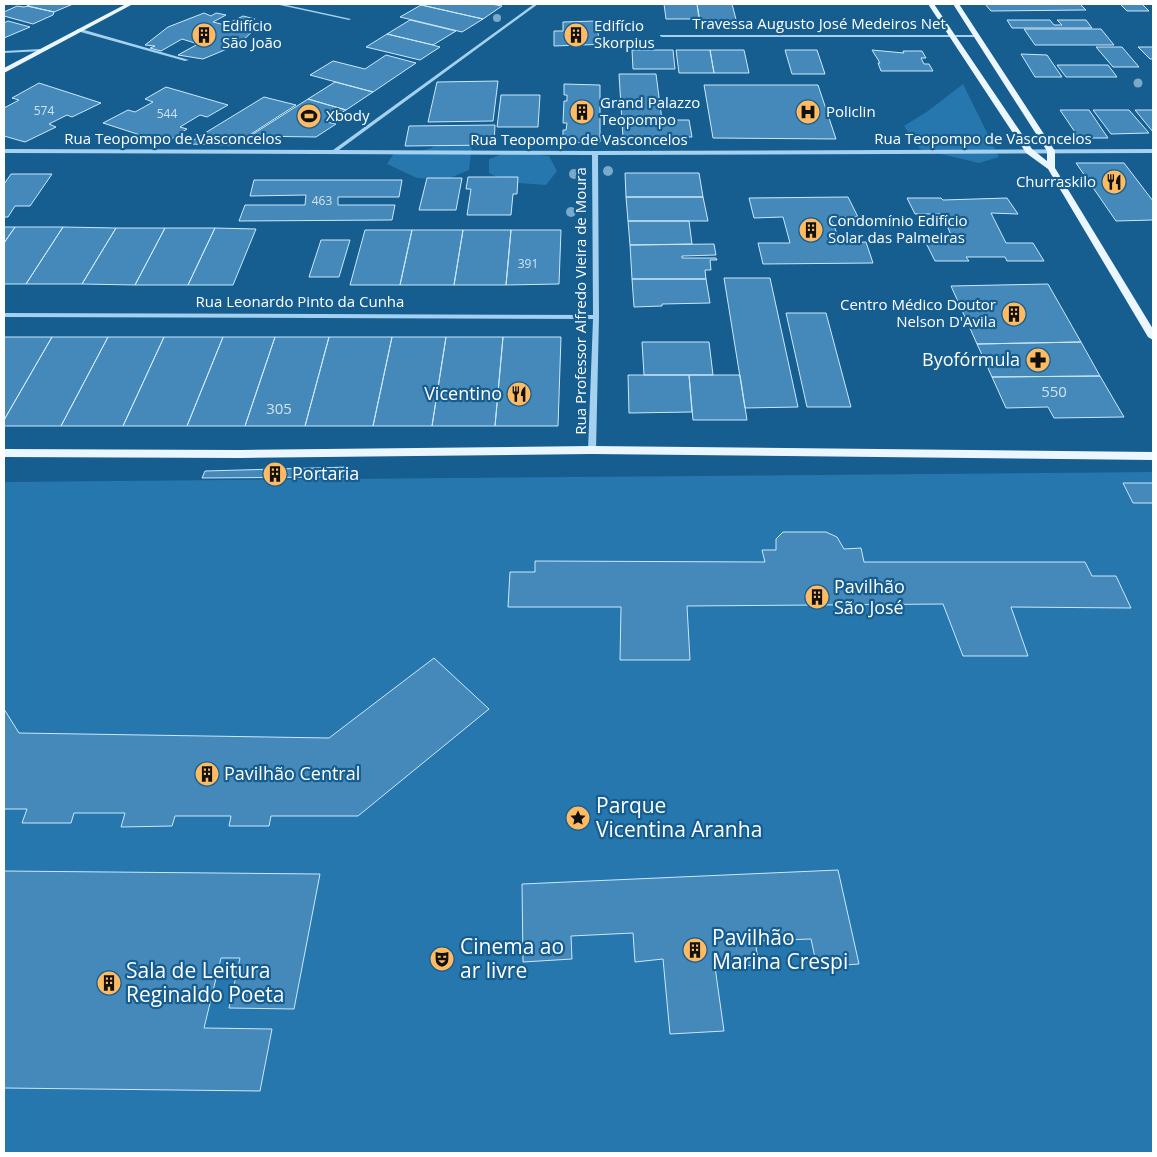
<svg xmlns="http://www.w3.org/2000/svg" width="1157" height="1157" viewBox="0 0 1157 1157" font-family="'Open Sans',sans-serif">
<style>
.green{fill:#2677ad}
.building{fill:#4489ba;stroke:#cae8fb}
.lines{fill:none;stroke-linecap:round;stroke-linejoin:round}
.minor{fill:#a4d1f0;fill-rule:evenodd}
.major{fill:#ecf6ff;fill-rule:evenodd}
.tree{fill:#79a9cb}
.labels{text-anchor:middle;stroke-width:4.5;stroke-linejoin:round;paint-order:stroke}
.far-number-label{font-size:12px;fill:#d0e2ee}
.far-street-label{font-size:15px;fill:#fff;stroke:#165d90}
.far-poi-label{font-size:15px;fill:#fff;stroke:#165d90;text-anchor:start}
.number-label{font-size:15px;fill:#d0e2ee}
.poi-label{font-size:18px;fill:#fff;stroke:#165d90;text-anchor:start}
.near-poi-label{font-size:21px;fill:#fff;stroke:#165d90;text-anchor:start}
</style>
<rect width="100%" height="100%" fill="#165d90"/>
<!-- green -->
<path class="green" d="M963 84 999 157 979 163 920 149 904 126 928 111Z
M453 140 472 146 469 170 445 180 417 178 387 164 394 153 419 152Z
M508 152 549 156 557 171 546 185 506 182 489 173V159Z
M1153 472V1153H4V482Z"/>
<!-- building -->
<path class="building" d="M32 4H73L54 12 27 6Z
M417 4H491L502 6 483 19Z
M664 4H697L699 19H666Z
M697 4H732L738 27H701Z
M985 4H1080L1086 10 991 11Z
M1120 4H1142L1149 11H1127Z
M421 5 483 19 462 32 400 17Z
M17 6 24 7 28 6 54 12 53 15 33 24 4 16V12Z
M204 13 211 16 216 13 226 15 213 22 225 25 243 16 255 19 247 23 257 26 252 29H255L239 44 203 59 178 55 198 44 182 39 161 51 150 48 155 46 145 45 168 27Z
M410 20 456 31 433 45 387 34Z
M1007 20H1050L1054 25H1062L1057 20H1086L1092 28H1012Z
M8 21 30 27 4 38V23Z
M596 21 599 39H607L608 44 554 46V31H563V22Z
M1024 29H1101L1114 45H1035Z
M387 34 433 45 440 47 420 60 366 47Z
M1096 47H1122L1139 67H1113Z
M1138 47H1153V59H1150Z
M632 50H673L675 69H633Z
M676 50H710L714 73H679Z
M710 50H744L749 73H714Z
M785 50H817L825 74H792Z
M872 50 904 53 903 51H922L926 58H921L924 64H929L933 71H881L878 63H880Z
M1021 54 1047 55 1062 77H1035Z
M386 55 416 63 373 92 310 75 333 61 365 69Z
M1057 65H1108L1117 77H1066Z
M619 74H656L662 120H689L692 137 623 138Z
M498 81 493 121 428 122 437 82Z
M335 82 373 92 346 110 308 99Z
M39 83 101 103 72 117 67 115 49 124 56 127 25 142 4 136V108L19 100 12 98Z
M564 84 600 85V142L563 143V130H566L567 123H563L564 101H567V95H564Z
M704 85H818L836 139 713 138Z
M166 87 228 105 207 117 200 115 180 127 187 129 165 143 103 123 128 110 135 112 153 102 145 99Z
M501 95H540L538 127H497Z
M264 97 296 105 234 145 187 144Z
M308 99 346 110 326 122 336 124 316 137 250 136Z
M1060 110H1089L1108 138H1079Z
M1093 110H1129L1149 133 1111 134Z
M1135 110H1153V132Z
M495 125 494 145 405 146 409 126Z
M1076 163H1124L1153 201V220L1116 221Z
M625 173H699L703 197H626Z
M11 174H52L30 206H15L8 217H4V184Z
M468 177H518L517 194H513L511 215H467L471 189H466Z
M427 178H462L456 210H419Z
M254 180H402L399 197H338V205H395L392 220 239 221 245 205H305L306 195 250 196Z
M626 197H703L708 221H628Z
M848 197 858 217H831L840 243 866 242 873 263 763 264 758 243H790L783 217 754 218 749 198Z
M907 198H941L943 200 1007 198 1018 214 991 213 1006 243H1033L1044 261H1007L1005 257H966L969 261H935L926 243 954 242 942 214H915Z
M628 221H689L692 244 630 245Z
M4 227H15L4 243Z
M15 227H63L26 284H4V243Z
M63 227 116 228 82 284H26Z
M116 228H165L135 285 82 284Z
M165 228H215L188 285H135Z
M215 228 256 229 233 285H188Z
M365 230H412L400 285H350Z
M412 230H463L454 285H400Z
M463 230H511L506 285H454Z
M511 230H561L559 284 506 285Z
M321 240H350L339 277H309Z
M714 244 716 255 682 256V258H716L717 260H710L711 270H705L706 279H632L630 245Z
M724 278H770L798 407 745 408Z
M632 279H706L710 303 662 304V306L634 307Z
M1048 284 1081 342 977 344 951 286Z
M786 313H826L851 407H807Z
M4 337H52L4 420Z
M52 337H108L61 426H4V420Z
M108 337H164L123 426H61Z
M164 337H223L187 426H123Z
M223 337H275L245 426H187Z
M275 337H329L305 426H245Z
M329 337H392L373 426H305Z
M392 337H446L432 426H373Z
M446 337H503L495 426H432Z
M503 337H561L558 426H495Z
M642 342H709L713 375H644Z
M1081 342 1100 376 992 377 977 344Z
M628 375H689L692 412 629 413Z
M689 375H740L747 420H693Z
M1100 376 1124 417 1054 418 1048 407 1006 408 992 377Z
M349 467 346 477 202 478 205 471Z
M1123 483H1153V503H1133Z
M783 532H826L837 537 844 549 861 548 864 562H1085L1092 576H1116L1131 608 1011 607 1028 656H963L943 604 687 606 690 660H620L621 607H508L510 572H535V561L765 562 762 550H776V539Z
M434 658 489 709 358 816H271L269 826H229L231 816H175L172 826 121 827 125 813H74L71 823H22L27 809H4V709L19 733 329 738Z
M838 870 859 964 817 967 811 939 755 941 759 965 715 967 724 1031 670 1034 663 959 635 962 633 933 571 936 572 959 523 962 522 884Z
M4 871 320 874 294 1009 229 1008 240 958H221L204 1028 272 1029 260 1091 4 1088Z"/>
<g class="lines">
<!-- minor -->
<path class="minor" d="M275 4H282L351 19 349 20Z
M534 4H538L339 150 595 151 1153 149V153L598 155 599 317 596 450 592 453 588 450 593 319 4 317V313L593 315 592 155 4 153V149L333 150Z
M77 29H81L189 60 185 61 77 31Z
M660 35H976L978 36 976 37H662L660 36Z
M41 49 43 50V51L4 53V51Z"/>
<!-- major -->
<path class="major" d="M126 4H133L4 73V68Z
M928 4H934L1032 149 1047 161V151L953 4H959L1055 151V168L1153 329V340L1148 337 1048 169 1026 153Z
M592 446 1153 452V460L592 454 241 458 4 457V449L241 450Z"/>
</g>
<!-- trees -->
<g class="tree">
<circle cx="497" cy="18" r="4"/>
<circle cx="1138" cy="83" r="4.5"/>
<circle cx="608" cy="171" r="5"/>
<circle cx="574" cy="174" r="5"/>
<circle cx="571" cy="212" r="5"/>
</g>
<!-- icons -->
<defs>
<symbol id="building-disc" viewBox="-11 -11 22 22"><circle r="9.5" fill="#ffbb62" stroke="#165d90"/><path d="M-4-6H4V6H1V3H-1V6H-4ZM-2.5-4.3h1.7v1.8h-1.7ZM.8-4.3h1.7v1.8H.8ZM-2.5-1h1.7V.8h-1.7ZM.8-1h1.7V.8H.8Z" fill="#111"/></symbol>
<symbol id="hospital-disc" viewBox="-11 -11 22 22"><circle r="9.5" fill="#ffbb62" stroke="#165d90"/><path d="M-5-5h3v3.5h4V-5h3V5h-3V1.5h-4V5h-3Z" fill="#111"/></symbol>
<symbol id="stadium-disc" viewBox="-11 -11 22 22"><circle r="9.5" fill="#ffbb62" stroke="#165d90"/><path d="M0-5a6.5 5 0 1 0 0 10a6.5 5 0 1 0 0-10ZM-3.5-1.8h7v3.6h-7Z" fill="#111"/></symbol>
<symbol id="restaurant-disc" viewBox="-11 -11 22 22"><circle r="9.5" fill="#ffbb62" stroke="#165d90"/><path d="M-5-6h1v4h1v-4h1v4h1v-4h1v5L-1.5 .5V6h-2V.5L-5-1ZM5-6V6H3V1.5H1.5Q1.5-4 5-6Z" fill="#111"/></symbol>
<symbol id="pharmacy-disc" viewBox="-11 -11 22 22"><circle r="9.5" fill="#ffbb62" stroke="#165d90"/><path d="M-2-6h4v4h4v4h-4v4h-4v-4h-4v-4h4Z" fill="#111"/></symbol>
<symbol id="sight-disc" viewBox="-11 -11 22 22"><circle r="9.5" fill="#ffbb62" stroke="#165d90"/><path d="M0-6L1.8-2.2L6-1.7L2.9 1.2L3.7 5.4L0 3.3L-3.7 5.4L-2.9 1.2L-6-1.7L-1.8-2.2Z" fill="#111"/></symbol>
<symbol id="theatre-disc" viewBox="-11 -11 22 22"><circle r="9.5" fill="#ffbb62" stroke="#165d90"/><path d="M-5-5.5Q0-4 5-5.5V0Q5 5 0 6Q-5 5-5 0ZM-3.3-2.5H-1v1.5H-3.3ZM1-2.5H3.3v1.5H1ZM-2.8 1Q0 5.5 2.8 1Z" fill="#111"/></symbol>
</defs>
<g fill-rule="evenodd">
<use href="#building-disc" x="190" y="21" width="28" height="28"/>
<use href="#building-disc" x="562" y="21" width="28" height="28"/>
<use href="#building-disc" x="568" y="98" width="28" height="28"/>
<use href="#hospital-disc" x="794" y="98" width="28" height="28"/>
<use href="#stadium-disc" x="295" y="102" width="28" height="28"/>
<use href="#restaurant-disc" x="1100" y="168" width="28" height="28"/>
<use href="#building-disc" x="797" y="216" width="28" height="28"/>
<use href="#building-disc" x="1000" y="300" width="28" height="28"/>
<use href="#pharmacy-disc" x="1024" y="346" width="28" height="28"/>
<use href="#restaurant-disc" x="505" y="380" width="28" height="28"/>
<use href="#building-disc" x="261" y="460" width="28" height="28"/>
<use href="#building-disc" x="803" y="583" width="28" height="28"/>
<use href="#building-disc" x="193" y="760" width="28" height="28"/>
<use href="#sight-disc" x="564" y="804" width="28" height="28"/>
<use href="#building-disc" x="681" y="936" width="28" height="28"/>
<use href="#theatre-disc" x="428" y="945" width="28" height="28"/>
<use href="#building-disc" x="95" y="969" width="28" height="28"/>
</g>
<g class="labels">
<!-- far-number labels -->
<g class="far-number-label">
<text x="44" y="115">574</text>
<text x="167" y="118">544</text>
<text x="322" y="205">463</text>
<text x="528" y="268">391</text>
</g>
<!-- far-street labels -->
<g class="far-street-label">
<text x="819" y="29">Travessa Augusto José Medeiros Net</text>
<text x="173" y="144">Rua Teopompo de Vasconcelos</text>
<text x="983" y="144">Rua Teopompo de Vasconcelos</text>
<text x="579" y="145">Rua Teopompo de Vasconcelos</text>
<text transform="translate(581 301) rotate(-90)" y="5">Rua Professor Alfredo Vieira de Moura</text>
<text x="300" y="307">Rua Leonardo Pinto da Cunha</text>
</g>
<!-- far-poi labels -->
<g class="far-poi-label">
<text x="222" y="31">Edifício<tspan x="222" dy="17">São João</tspan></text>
<text x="594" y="31">Edifício<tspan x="594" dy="17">Skorpius</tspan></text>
<text x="600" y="108">Grand Palazzo<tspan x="600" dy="17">Teopompo</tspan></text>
<text x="826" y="117">Policlin</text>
<text x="326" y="121">Xbody</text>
<text x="1096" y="187" text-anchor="end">Churraskilo</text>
<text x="828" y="226">Condomínio Edifício<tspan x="828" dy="17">Solar das Palmeiras</tspan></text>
<text x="996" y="310" text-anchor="end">Centro Médico Doutor<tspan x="996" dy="17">Nelson D'Avila</tspan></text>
</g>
<!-- number labels -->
<g class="number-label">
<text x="1054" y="397">550</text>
<text x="279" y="414">305</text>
</g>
<!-- poi labels -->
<g class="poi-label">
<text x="1020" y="366" text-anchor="end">Byofórmula</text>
<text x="502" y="400" text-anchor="end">Vicentino</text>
<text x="292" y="480">Portaria</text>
<text x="834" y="593">Pavilhão<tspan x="834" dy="21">São José</tspan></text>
<text x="224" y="780">Pavilhão Central</text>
</g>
<!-- near-poi labels -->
<g class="near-poi-label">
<text x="596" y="813">Parque<tspan x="596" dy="24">Vicentina Aranha</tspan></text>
<text x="712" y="945">Pavilhão<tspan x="712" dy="24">Marina Crespi</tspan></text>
<text x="460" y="954">Cinema ao<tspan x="460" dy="24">ar livre</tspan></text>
<text x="126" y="978">Sala de Leitura<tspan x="126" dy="24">Reginaldo Poeta</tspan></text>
</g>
</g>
<!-- border -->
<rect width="1157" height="1157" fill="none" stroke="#ffffff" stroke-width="10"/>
</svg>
